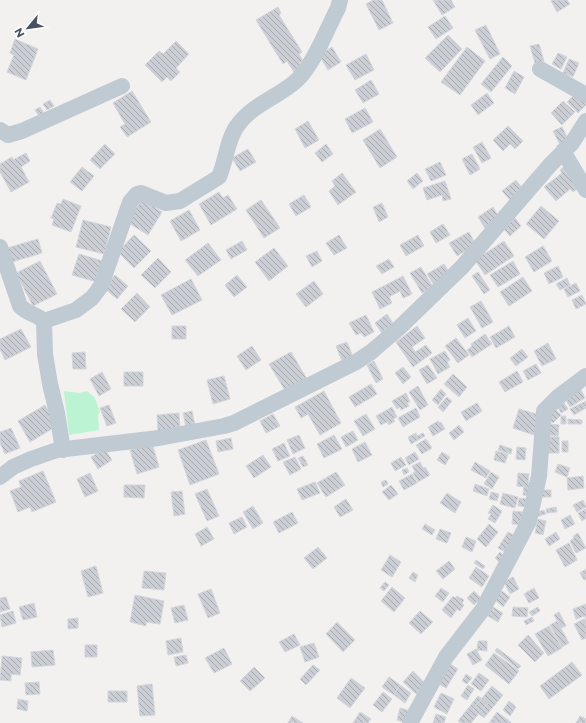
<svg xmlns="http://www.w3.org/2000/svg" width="586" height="723" viewBox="0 0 586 723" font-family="Montserrat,sans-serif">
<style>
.park{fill:#bbf3d3}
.building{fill:url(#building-back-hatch);stroke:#d3d6dc}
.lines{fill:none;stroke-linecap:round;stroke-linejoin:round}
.minor{stroke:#bfcad3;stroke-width:16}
</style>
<defs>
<pattern id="building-back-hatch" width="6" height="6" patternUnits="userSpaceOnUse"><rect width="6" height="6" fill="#cbcfd5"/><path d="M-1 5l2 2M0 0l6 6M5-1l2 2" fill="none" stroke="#a7abb0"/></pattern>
</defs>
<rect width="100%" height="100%" fill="#f3f0f0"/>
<!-- park -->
<path class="park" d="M64 391 79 393 87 391 95 398 100 412 98 415 99 430 69 435Z"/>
<!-- building -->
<path class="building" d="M373 0H382L393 23 379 30 366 4Z
M433 0H451L455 7 442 15Z
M553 0H567L570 4 557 12 551 1Z
M278 7 281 13 279 15 302 52 299 54 303 61 299 63 302 67 294 72 287 61 283 64 256 20Z
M445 16 453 28 436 39 428 27Z
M486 25 500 54 490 59 475 30Z
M448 35 462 49 440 72 425 58Z
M15 39 38 49 26 80 7 72 14 55 10 53Z
M176 41 189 54 176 68 180 72 171 81 167 77 162 82 145 65 159 51 163 54Z
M539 44 544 61 535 63 530 46Z
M332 47 341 62 328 70 319 55Z
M467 47 485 61 460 95 441 82Z
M558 53 567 57 561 69 552 64Z
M366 54 374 70 355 80 346 65Z
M503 57 512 66 491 92 481 84Z
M569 59 579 63 573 77 563 73Z
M514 71 524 77 515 94 505 88Z
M371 80 379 94 363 103 355 90Z
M132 91 151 122 127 137 120 127 125 124 113 103Z
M577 92 586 101V105L578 113 567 102Z
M487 93 494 103 478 115 471 105Z
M50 100 54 106 47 110 43 104Z
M563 101 575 112 562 125 551 113Z
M40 107 44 113 39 116 35 110Z
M365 108 373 122 352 133 345 119Z
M308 121 319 140 305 148 295 129Z
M508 126 523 141 515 149 510 144 503 151 493 140Z
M562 127 570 143 561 147 553 131Z
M380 129 397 157 380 168 363 140Z
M482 142 491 158 482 163 473 147Z
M105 144 115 154 100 169 90 160Z
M326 144 333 154 322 162 315 153Z
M248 149 256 162 240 171 232 158Z
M26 153 30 161 21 167 29 182 11 192 0 172V164L12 157 13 160Z
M472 154 480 169 470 175 462 159Z
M440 162 446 175 431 181 425 169Z
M565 166 581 186 573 192 570 189 556 201 544 187 562 173 560 170Z
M82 167 94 176 82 191 70 182Z
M342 173 356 192 338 205 329 191 335 186 332 181Z
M417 173 423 181 413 189 407 181Z
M516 180 523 189 510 200 502 191Z
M445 181 451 199 443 201 442 195 427 200 423 188Z
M219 192 223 198 228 195 237 209 211 225 199 204Z
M304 195 311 207 296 216 289 204Z
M63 199 81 206 71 232 52 225 54 219 51 218 57 203 61 204Z
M142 199 162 212 148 235 127 222Z
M261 200 280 228 264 238 246 210Z
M382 203 388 217 379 222 373 207Z
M541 206 559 221 544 239 526 224Z
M493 207 500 219 485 228 478 217Z
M189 210 200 230 181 241 170 221Z
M515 218 521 226 510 236 503 228Z
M83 220 111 227 104 254 76 247Z
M443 224 450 235 436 243 430 232Z
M469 232 476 245 457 256 449 243Z
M134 235 151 251 134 268 118 252Z
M339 235 347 248 334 255 326 243Z
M418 235 424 246 406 256 400 245Z
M38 239 42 253 12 262 7 248Z
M242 241 247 250 231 259 226 250Z
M504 241 514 256 485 275 475 260Z
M208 243 221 260 198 276 185 260Z
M543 246 552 261 534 272 525 257Z
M274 248 288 266 269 281 255 262Z
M317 251 322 261 312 267 306 256Z
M79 254 103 261 97 282 72 275Z
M158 258 171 272 155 288 141 275Z
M389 259 394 267 382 274 376 266Z
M40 261 57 294 33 306 16 273Z
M513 261 520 274 498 287 490 275Z
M444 264 451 275 434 285 427 274Z
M558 266 563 277 549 284 544 273Z
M421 267 433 287 422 293 410 273Z
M478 272 490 290 484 294 472 276Z
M115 275 128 286 117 299 104 288Z
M237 275 247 287 234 297 225 285Z
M403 276 412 294 403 298 400 291 389 297 392 303 380 309 372 292Z
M523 277 532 291 509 306 500 292Z
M567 278 570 285 560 290 556 284Z
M191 279 202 300 172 315 161 295Z
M314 281 323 294 306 307 296 294Z
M576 283 580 291 568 297 564 289Z
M137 293 150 307 135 322 121 309Z
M582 295 586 304 576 309 572 300Z
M481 301 493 322 482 328 470 307Z
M387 314 396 328 384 336 375 323Z
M366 315 374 332 364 337 361 333 356 335 349 323Z
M468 318 476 331 465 338 457 325Z
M172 326H186V339H172Z
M417 326 425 338 412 347 415 352 426 345 432 353 413 367 396 342Z
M509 326 515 337 496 348 490 337Z
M21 329 31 347 5 360 0 349V339Z
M485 334 492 344 472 357 467 350 472 346 471 344Z
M456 338 469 355 458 363 445 346Z
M347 342 353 357 342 361 336 346Z
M548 343 556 359 542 366 534 351Z
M252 346 261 360 246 370 237 356Z
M522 349 528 357 516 366 510 358Z
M445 351 450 360 447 362 450 367 438 374 430 359Z
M85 352 86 369H73L72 353Z
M291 352 307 379 286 392 269 364Z
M374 361 383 379 376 383 367 365Z
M536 364 541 373 528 380 523 371Z
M428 365 437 378 427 384 419 370Z
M403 367 411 377 403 384 395 373Z
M517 371 523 382 505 392 499 382Z
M102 372 111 389 99 396 90 379Z
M124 372H143V386H124Z
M453 374 467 387 459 397 444 384Z
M224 376 230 399 213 404 207 380Z
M371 384 377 394 355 407 349 397Z
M418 386 428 405 420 410 409 392Z
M579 386 585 398 570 407 563 395Z
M441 389 446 394 438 405 432 400Z
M324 391 341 423 320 435 308 414 301 418 295 407Z
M406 393 410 402 407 403 409 406 401 410 400 407 397 409 392 401Z
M447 397 452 401 443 412 438 407Z
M563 401 568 409 561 413 556 404Z
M586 401V408L574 415 570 409Z
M477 403 482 411 466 421 461 412Z
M45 405 57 426 30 442 18 421Z
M109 405 116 423 107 426 100 408Z
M392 407 397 417 393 419 395 421 389 425 387 422 381 425 376 416Z
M416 408 420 417 403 427 398 418Z
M519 409 540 415 534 435 513 428Z
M555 409 561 415 553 423 547 418Z
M192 411 195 425 186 427 183 413Z
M179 413 180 429 158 431 157 415Z
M273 414 280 426 266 433 260 421Z
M366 414 375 429 363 436 354 421Z
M561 416H566V424H561Z
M568 419 582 420V424H568Z
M438 421 440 423 441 422 445 429 433 436 428 427Z
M549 424 559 425 558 436 548 435Z
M459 425 464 432 454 440 449 433Z
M11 428 20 448 5 454 0 443V432Z
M353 431 358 440 346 447 341 437Z
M416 433 417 436 423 433 425 436 411 444 408 437Z
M299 435 305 448 293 454 287 440Z
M334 435 342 449 324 458 317 444Z
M548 437H559V453H548Z
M231 438 233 449 218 452 216 441Z
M426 439 432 448 422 454 416 445Z
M206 440 219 474 190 485 178 450Z
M562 441H568V452H562Z
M365 442 372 455 358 462 352 449Z
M152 443 159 467 137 474 130 450Z
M284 443 290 456 278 461 272 449Z
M500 445 512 449 511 454 498 450Z
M517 447 526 448 525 460 516 459Z
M105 449 112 460 98 469 91 457Z
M496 451 508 454 505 463 494 460Z
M415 452 419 459 409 465 405 458Z
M442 452 450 457 445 465 437 460Z
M263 455 271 467 254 478 246 466Z
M303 456 308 465 303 467 298 458Z
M295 457 301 469 290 475 283 462Z
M401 457 406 465 395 471 391 463Z
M420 462 423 468 425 467 430 475 418 482 413 473 415 472 412 466Z
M475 462 490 471 486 478 471 470Z
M558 464 570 468 567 477 555 472Z
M407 468 409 472 404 475 402 470Z
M43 471 56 502 32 512 30 507 18 512 10 491 21 487 19 481Z
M336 472 345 485 326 497 317 483Z
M491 472 499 477 492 489 484 484Z
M90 473 98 491 85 497 77 479Z
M518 473 529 474 528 483H533L531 496 523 495 524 487 517 486Z
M412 474 417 483 404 490 399 481Z
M583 476 584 488 568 490 567 478Z
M386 480 388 484 383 487 381 482Z
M315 482 320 493 302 500 297 489Z
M475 484 489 489 487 496 473 491Z
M124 485H145L144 498 124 497Z
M391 485 398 494 389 500 382 492Z
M207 489 219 516 207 521 195 494Z
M540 490H551V497H540Z
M182 491 185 514 174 516 171 492Z
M491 492 499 494 497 501 489 499Z
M447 493 461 502 455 513 440 503Z
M503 493 518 497 515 508 500 504Z
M519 498 529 499 528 507 518 506Z
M346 499 353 510 340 517 334 507Z
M583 500 586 507 577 512 573 505Z
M493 505 502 511 495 523 488 519 491 514 488 513Z
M253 506 263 523 253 529 243 512Z
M556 507 557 512 547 513 546 509Z
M586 509V518L582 521 578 513Z
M544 510 546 514 536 517 535 513Z
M513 511 524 512V525L512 524Z
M292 512 298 523 279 533 273 522Z
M570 515 575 524 565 529 561 520Z
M242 517 247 527 234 534 229 523Z
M538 519 546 521 543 535 535 533Z
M425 524 435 530 432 535 422 529Z
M489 524 498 532 486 547 477 539Z
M207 527 214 539 201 546 195 534Z
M440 529 451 533 447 543 436 539Z
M508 532 517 537 507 553 498 548Z
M556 532 560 539 549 546 545 539Z
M578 533 586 548 576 553 570 541 574 538 573 536Z
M466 537 476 541 472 552 462 547Z
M569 543 577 560 565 567 556 550Z
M318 547 327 558 313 569 304 558Z
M500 552 505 557 500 563 495 558Z
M390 555 401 562 392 577 381 570Z
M476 560 485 566 483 569 474 563Z
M449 561 455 569 443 579 436 571Z
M96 566 103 593 88 597 81 571Z
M476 567 489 576 482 587 469 578Z
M586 569V579L584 580 580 573Z
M144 571 166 573 164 590 142 588Z
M413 572 418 575 415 582 409 578Z
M513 577 519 589 510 594 504 582Z
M385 582 389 585 384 591 380 588Z
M392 587 405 598 394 612 381 601Z
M441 588 449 593 443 602 435 596Z
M534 588 539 598 529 603 524 594Z
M211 589 220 613 208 618 198 594Z
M474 591 481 598 474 605 467 598Z
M502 591 510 597 503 607 495 600Z
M135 595 164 601 160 624 146 622V626L130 622Z
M453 596 455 598 457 596 464 600 462 603 464 605 460 611 457 609 451 618 442 610Z
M6 597 10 609 0 612V598Z
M34 603 37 617 23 620 19 607Z
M586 604V621L585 616 576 619 573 609Z
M184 605 188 620 175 623 171 608Z
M493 607 503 613 498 622 488 616Z
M513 607 528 608 527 617 512 616Z
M538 607 540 611 532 616 529 612Z
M13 611 16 623 2 627 0 615Z
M420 611 433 622 421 634 409 623Z
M559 612 566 626 561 628 554 615Z
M532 617 534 621 526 625 524 621Z
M78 618V628L68 629V619Z
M584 619 586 622V638L582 640 574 624Z
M557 621 569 643 562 647 550 625Z
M337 622 355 640 343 652 326 634Z
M549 626 562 648 548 656 535 634Z
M294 634 300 645 285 652 279 642Z
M528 635 544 653 535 662 518 645Z
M181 638 183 652 168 655 166 641Z
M478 641H487V651L477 650Z
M314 643 319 657 305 662 300 647Z
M85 645H97V657H85Z
M224 648 232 664 214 673 205 658Z
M497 648 521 666 518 669 495 651Z
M476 649 482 660 473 665 467 654Z
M53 650 55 665 32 667 31 652Z
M494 653 519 671 509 684 485 665Z
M186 655 188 663 176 666 174 657Z
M2 656 22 658 20 675 11 674V681L0 680Z
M572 662 582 675 549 699 540 686Z
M450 664 458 669 446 688 437 683Z
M313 665 320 670 306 685 300 679Z
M254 667 265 678 250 691 240 681Z
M413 671 425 683 416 694 403 682Z
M479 673 489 680 481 691 471 684Z
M466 674 472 678 467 684 462 681Z
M389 677 400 685 394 695 382 687Z
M351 678 365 688 350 708 337 698Z
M39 682 40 694 26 695 25 683Z
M152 684 155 715 140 716 137 686Z
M400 685 411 693 405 703 394 695Z
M468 685 474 689 467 700 461 696Z
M492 686 503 695 484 718 473 709Z
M108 691H127V702H108Z
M383 692 392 699 382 712 373 705Z
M441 693 454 699 447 714 434 707Z
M478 696 488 703 471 723H461L458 721Z
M18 699 28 701 27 711 17 709Z
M509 701 516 707 510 716 503 710Z
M400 708 411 711 406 723 397 720Z
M360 712 371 719 368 723H353Z
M497 712 511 722 510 723H489Z
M436 714 446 717 444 723H433Z
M292 716 303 723H288Z
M580 716 586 719V723H576Z"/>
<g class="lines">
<!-- minor -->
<path class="minor" d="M540 69 586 95
M0 130 8 135 22 131 122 86
M563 151 586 190
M0 247 20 306C27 313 37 315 44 321L45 354 50 384 57 413 63 450
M44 321 76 310 92 298 101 286 130 202 137 194 141 193 166 203 180 201 219 177C226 161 227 140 237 126 252 104 279 97 297 80 314 64 327 29 338 8L340 0
M0 477 13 467 31 459 57 450 159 438 224 426 234 423 356 362 371 352 399 328 462 267 550 165 572 143 586 121
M410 723 446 657 483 609 529 521 539 476 544 411 558 397 586 376"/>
</g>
<!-- north arrow -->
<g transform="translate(28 28) rotate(241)" stroke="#ffffff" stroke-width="3" paint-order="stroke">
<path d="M0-3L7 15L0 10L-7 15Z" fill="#46525f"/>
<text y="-6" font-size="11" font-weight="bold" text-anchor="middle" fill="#46525f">N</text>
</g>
</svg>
